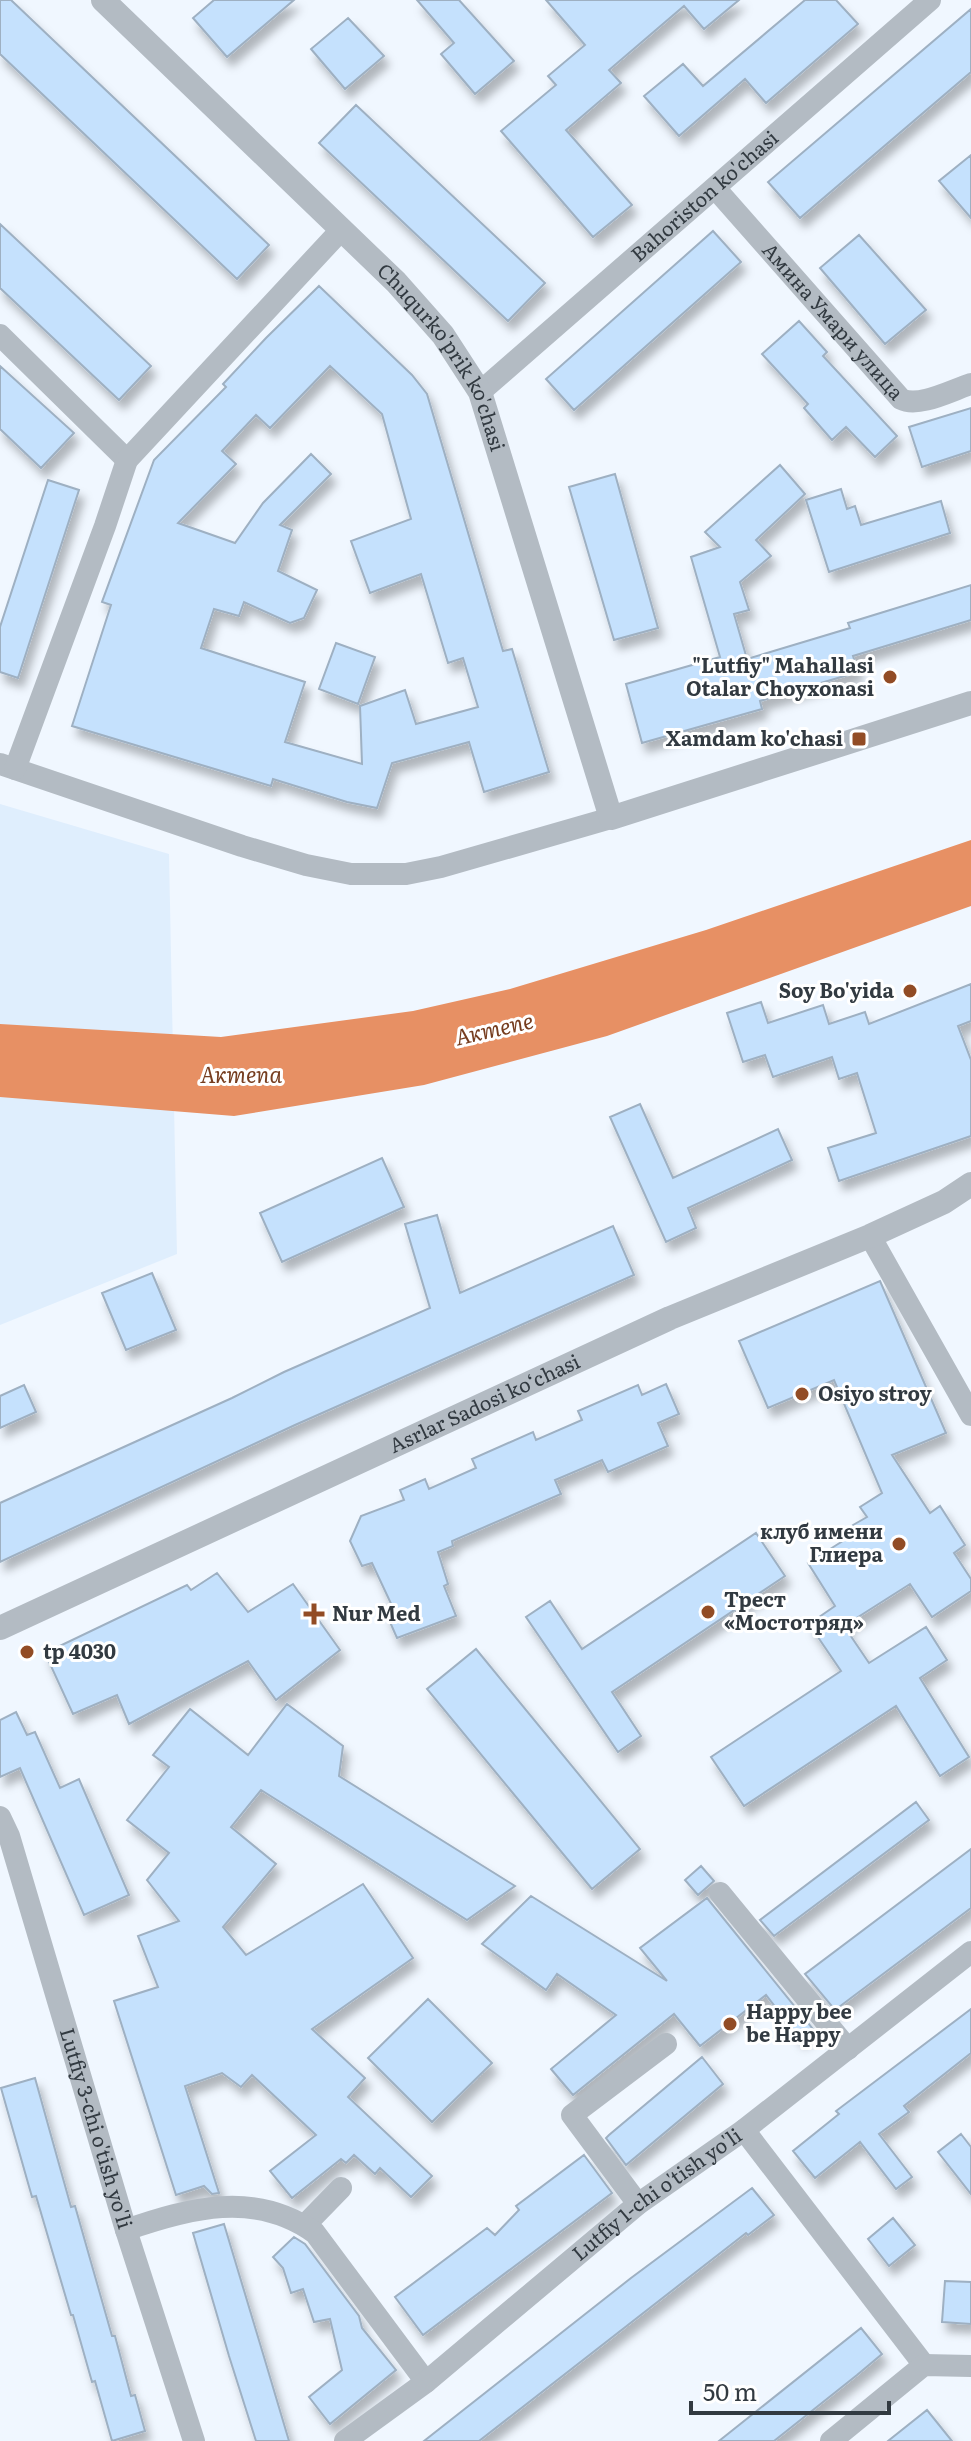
<svg xmlns="http://www.w3.org/2000/svg" width="971" height="2441" viewBox="0 0 971 2441" font-family="Literata,serif">
<style>
.built{fill:#dfeefd}
.water{fill:#e79064}
.building{fill:#c5e1fd;stroke:#9eb0c2;stroke-width:2;fill-rule:evenodd;filter:url(#shadow)}
.lines{fill:none;stroke-linecap:round;stroke-linejoin:round}
.minor{stroke:#b3bbc3;stroke-width:22}
.tertiary{stroke:#b3bbc3;stroke-width:24}
.poi-dot{fill:#924c25;stroke:#fff;stroke-width:3}
.labels{text-anchor:middle;stroke-width:6;stroke-linejoin:round;paint-order:stroke}
.street-label{font-size:20px;fill:#323a41;stroke:#fff}
.poi-label{font-size:20px;font-weight:bold;fill:#323a41;stroke:#fff;text-anchor:start}
.water-label{font-size:22px;font-style:italic;fill:#763d1f;stroke:#fff}
</style>
<defs>
<filter id="shadow"><feDropShadow dx="5" dy="9" stdDeviation="4" flood-color="#0004"/></filter>
</defs>
<rect width="100%" height="100%" fill="#f0f7ff"/>
<!-- built -->
<path class="built" d="M0 804 169 854 177 1254 0 1325Z"/>
<!-- water -->
<path class="water" d="M971 840V906L607 1036 424 1085 234 1116 0 1097V1024L221 1037 413 1011 510 989 706 930Z"/>
<!-- building -->
<path class="building" d="M0 0H11L269 245 237 279 0 54Z
M214 0H294L227 57 193 18Z
M417 0H459L514 61 475 94 441 54 454 43Z
M546 0H739L704 29 684 6 609 70 621 83 566 130 632 205 593 237 501 131 556 85 548 76 585 45Z
M805 0H836L858 24 766 103 745 79 679 136 644 96 683 64 703 86Z
M971 9V72L800 218 768 182Z
M348 18 384 56 345 89 311 49Z
M356 105 545 283 508 321 319 143Z
M971 155V218L939 181Z
M0 224 151 366 119 400 0 288Z
M713 231 741 262 574 410 546 379Z
M859 235 926 310 885 344 820 268Z
M319 286 412 375 427 394 503 651 512 649 549 772 484 792 469 742 392 763 377 808 347 802 273 779 271 786 72 726 111 605 102 602 154 460 226 387 223 384 266 338ZM330 366 382 414 411 519 351 541 370 593 421 574 448 663 463 658 478 707 416 724 405 690 360 706 362 764 285 742 305 682 201 648 214 609 239 616 244 602 290 623 304 618 317 590 278 571 292 530 280 525 331 474 311 454 263 503 235 543 178 523 236 464 222 451 256 415 270 428Z
M799 321 827 352 823 356 897 436 875 457 846 427 832 440 804 408 808 404 762 354Z
M0 366 74 433 41 468 0 429Z
M971 408V451L922 467 909 427Z
M780 465 805 494 756 540 771 556 740 582 749 610 734 614 747 659 850 628 848 623 971 585V620L853 656 858 672 760 701 762 709 642 743 626 684 720 657 691 557 720 547 705 532Z
M615 474 658 628 614 640 569 487Z
M48 480 79 490 18 678 0 672V627Z
M841 489 847 509 855 506 861 525 941 501 950 533 829 572 806 500Z
M336 643 375 657 358 704 319 689Z
M971 984V1021L958 1026 971 1060V1136L839 1181 828 1148 876 1133 857 1073 839 1079 832 1057 773 1077 765 1055 743 1062 727 1013 761 1002 768 1023 823 1005 829 1024 865 1012 869 1024Z
M640 1104 673 1178 778 1129 792 1160 688 1208 696 1228 666 1242 610 1117Z
M382 1158 404 1207 282 1262 260 1213Z
M437 1215 460 1293 613 1226 634 1275 295 1425 0 1562V1503L232 1398 284 1372 430 1308 405 1224Z
M152 1273 176 1330 126 1350 102 1293Z
M880 1281 946 1433 892 1455 930 1513 940 1506 965 1545 954 1553 971 1579V1591L932 1617 910 1584 844 1626 869 1663 926 1627 947 1660 920 1678 969 1757 940 1776 896 1706 744 1806 711 1757 841 1671 809 1624 835 1606 808 1563 857 1532 853 1525 867 1517 860 1507 882 1493 834 1380 768 1408 739 1341Z
M666 1384 679 1414 658 1423 668 1446 608 1472 602 1460 555 1480 561 1494 452 1541 453 1546 438 1552 448 1584 444 1586 456 1616 397 1638 386 1613 394 1610 372 1563 362 1566 350 1541 361 1516 404 1500 400 1490 425 1479 429 1489 476 1468 472 1459 533 1432 536 1440 582 1420 578 1411 638 1385 642 1395Z
M24 1385 36 1412 0 1428V1396Z
M756 1533 785 1576 612 1692 641 1736 618 1752 526 1617 550 1601 582 1649Z
M217 1573 248 1612 293 1584 340 1650 276 1700 248 1661 129 1724 117 1695 73 1714 45 1653 187 1585 191 1590Z
M476 1649 640 1849 592 1889 427 1689Z
M287 1704 343 1746 339 1776 515 1886 467 1920 261 1790 231 1827 276 1864 223 1927 246 1955 363 1884 413 1958 312 2029 365 2078 348 2097 432 2176 411 2197 380 2168 375 2174 354 2155 346 2163 341 2159 292 2198 270 2171 316 2135 252 2075 241 2087 222 2073 185 2086 219 2193 212 2194 204 2186 176 2195 114 2001 158 1987 138 1936 179 1921 147 1880 169 1853 127 1820 169 1767 153 1755 190 1709 248 1755Z
M16 1712 27 1735 35 1732 60 1788 79 1779 129 1895 84 1915 20 1768 0 1777V1720Z
M916 1802 929 1820 774 1936 760 1920Z
M971 1849V1908L835 2010 805 1974Z
M701 1866 714 1881 698 1895 685 1880Z
M531 1896 667 1981 640 1948 707 1898 813 2029 800 2039 766 1995 700 2046 674 2014 573 2095 551 2069 616 2015 557 1974 546 1990 482 1944Z
M428 1999 492 2063 432 2122 368 2058Z
M971 2009V2053L904 2106 909 2112 879 2134 912 2177 896 2189 860 2142 815 2178 793 2151 839 2114 836 2111Z
M702 2057 723 2084 626 2165 606 2138 609 2135Z
M35 2078 71 2207 75 2206 112 2336H115L131 2396 135 2395 145 2431 112 2441 95 2381 92 2382 73 2315H71L36 2196 32 2197 1 2088Z
M961 2134 971 2147V2194L938 2152Z
M584 2155 612 2193 423 2335 395 2297 487 2228 495 2235 519 2210 516 2206Z
M752 2188 774 2215 748 2235 746 2233 479 2441H424L631 2278Z
M893 2218 915 2245 889 2266 868 2239Z
M224 2224 264 2357 289 2441H256L229 2356 193 2233Z
M294 2237 305 2244 359 2316 362 2328 396 2370 330 2424 309 2397 342 2370 330 2319 314 2322 303 2289 291 2293 283 2268 273 2257Z
M945 2281 971 2282V2324L942 2322Z
M861 2328 882 2354 857 2375 774 2441H719Z
M927 2410 952 2441H888Z"/>
<g class="lines">
<!-- minor -->
<g class="minor">
<path id="s1" d="M715 188 901 399C919 408 952 390 971 384"/>
<path d="M0 335 127 460"/>
<path id="s2" d="M480 392 930 0"/>
<path d="M0 764 242 846 306 865 351 874H406L441 867 611 818"/>
<path d="M15 769 105 526 127 460 342 229"/>
<path d="M870 1236 971 1415"/>
<path id="s3" d="M0 1817 9 1836 126 2230 194 2441"/>
<path d="M720 1893 848 2049"/>
<path d="M744 2130 924 2365"/>
<path d="M638 2204 572 2115 666 2044"/>
<path d="M305 2225 341 2188"/>
<path d="M126 2230C189 2208 256 2190 315 2233L426 2382"/>
<path id="s4" d="M345 2441 426 2382 638 2204 744 2130 971 1952"/>
<path d="M831 2441 924 2365 971 2366"/>
</g>
<!-- tertiary -->
<g class="tertiary">
<path id="s5" d="M103 0 396 282 443 335 480 392 611 818 971 703"/>
<path id="s6" d="M0 1628 670 1318 870 1236 944 1202 971 1184"/>
</g>
</g>
<!-- markers -->
<g class="poi-dot">
<circle cx="890" cy="677" r="8"/>
<rect x="851" y="731" width="16" height="16" rx="4"/>
<circle cx="910" cy="991" r="8"/>
<circle cx="802" cy="1394" r="8"/>
<circle cx="899" cy="1544" r="8"/>
<circle cx="708" cy="1612" r="8"/>
<path d="M310 1602h8v8h8v8h-8v8h-8v-8h-8v-8h8z"/>
<circle cx="27" cy="1652" r="8"/>
<circle cx="730" cy="2024" r="8"/>
</g>
<g class="labels">
<!-- street labels -->
<g class="street-label">
<text dy="7" stroke="none"><textPath href="#s2" startOffset="298">Bahoriston ko'chasi</textPath></text>
<text dy="7" stroke="none"><textPath href="#s1" startOffset="178">Амина Умари улица</textPath></text>
<text dy="7" stroke="none"><textPath href="#s5" startOffset="496">Chuqurko'prik ko'chasi</textPath></text>
<text dy="7" stroke="none"><textPath href="#s6" startOffset="534">Asrlar Sadosi ko‘chasi</textPath></text>
<text dy="7" stroke="none"><textPath href="#s3" startOffset="326">Lutfiy 3-chi o'tish yo'li</textPath></text>
<text dy="7" stroke="none"><textPath href="#s4" startOffset="398">Lutfiy 1-chi o'tish yo'li</textPath></text>
</g>
<!-- poi labels -->
<g class="poi-label">
<text x="874" y="673" text-anchor="end">"Lutfiy" Mahallasi<tspan x="874" dy="23">Otalar Choyxonasi</tspan></text>
<text x="843" y="746" text-anchor="end">Xamdam ko'chasi</text>
<text x="894" y="998" text-anchor="end">Soy Bo'yida</text>
<text x="818" y="1401">Osiyo stroy</text>
<text x="883" y="1539" text-anchor="end">клуб имени<tspan x="883" dy="23">Глиера</tspan></text>
<text x="724" y="1607">Трест<tspan x="724" dy="23">«Мостотряд»</tspan></text>
<text x="332" y="1621">Nur Med</text>
<text x="43" y="1659">tp 4030</text>
<text x="746" y="2019">Happy bee<tspan x="746" dy="23">be Happy</tspan></text>
</g>
<!-- water labels -->
<g class="water-label">
<text transform="translate(494 1029) rotate(-13)" y="8">Актепе</text>
<text x="241" y="1083">Актепа</text>
</g>
</g>
<!-- scale -->
<path d="M691 2401v12h198v-12" fill="none" stroke="#323a41" stroke-width="4"/>
<text x="703" y="2401" font-size="24" fill="#323a41" stroke="#ffffff" stroke-width="6" paint-order="stroke">50 m</text>
</svg>
